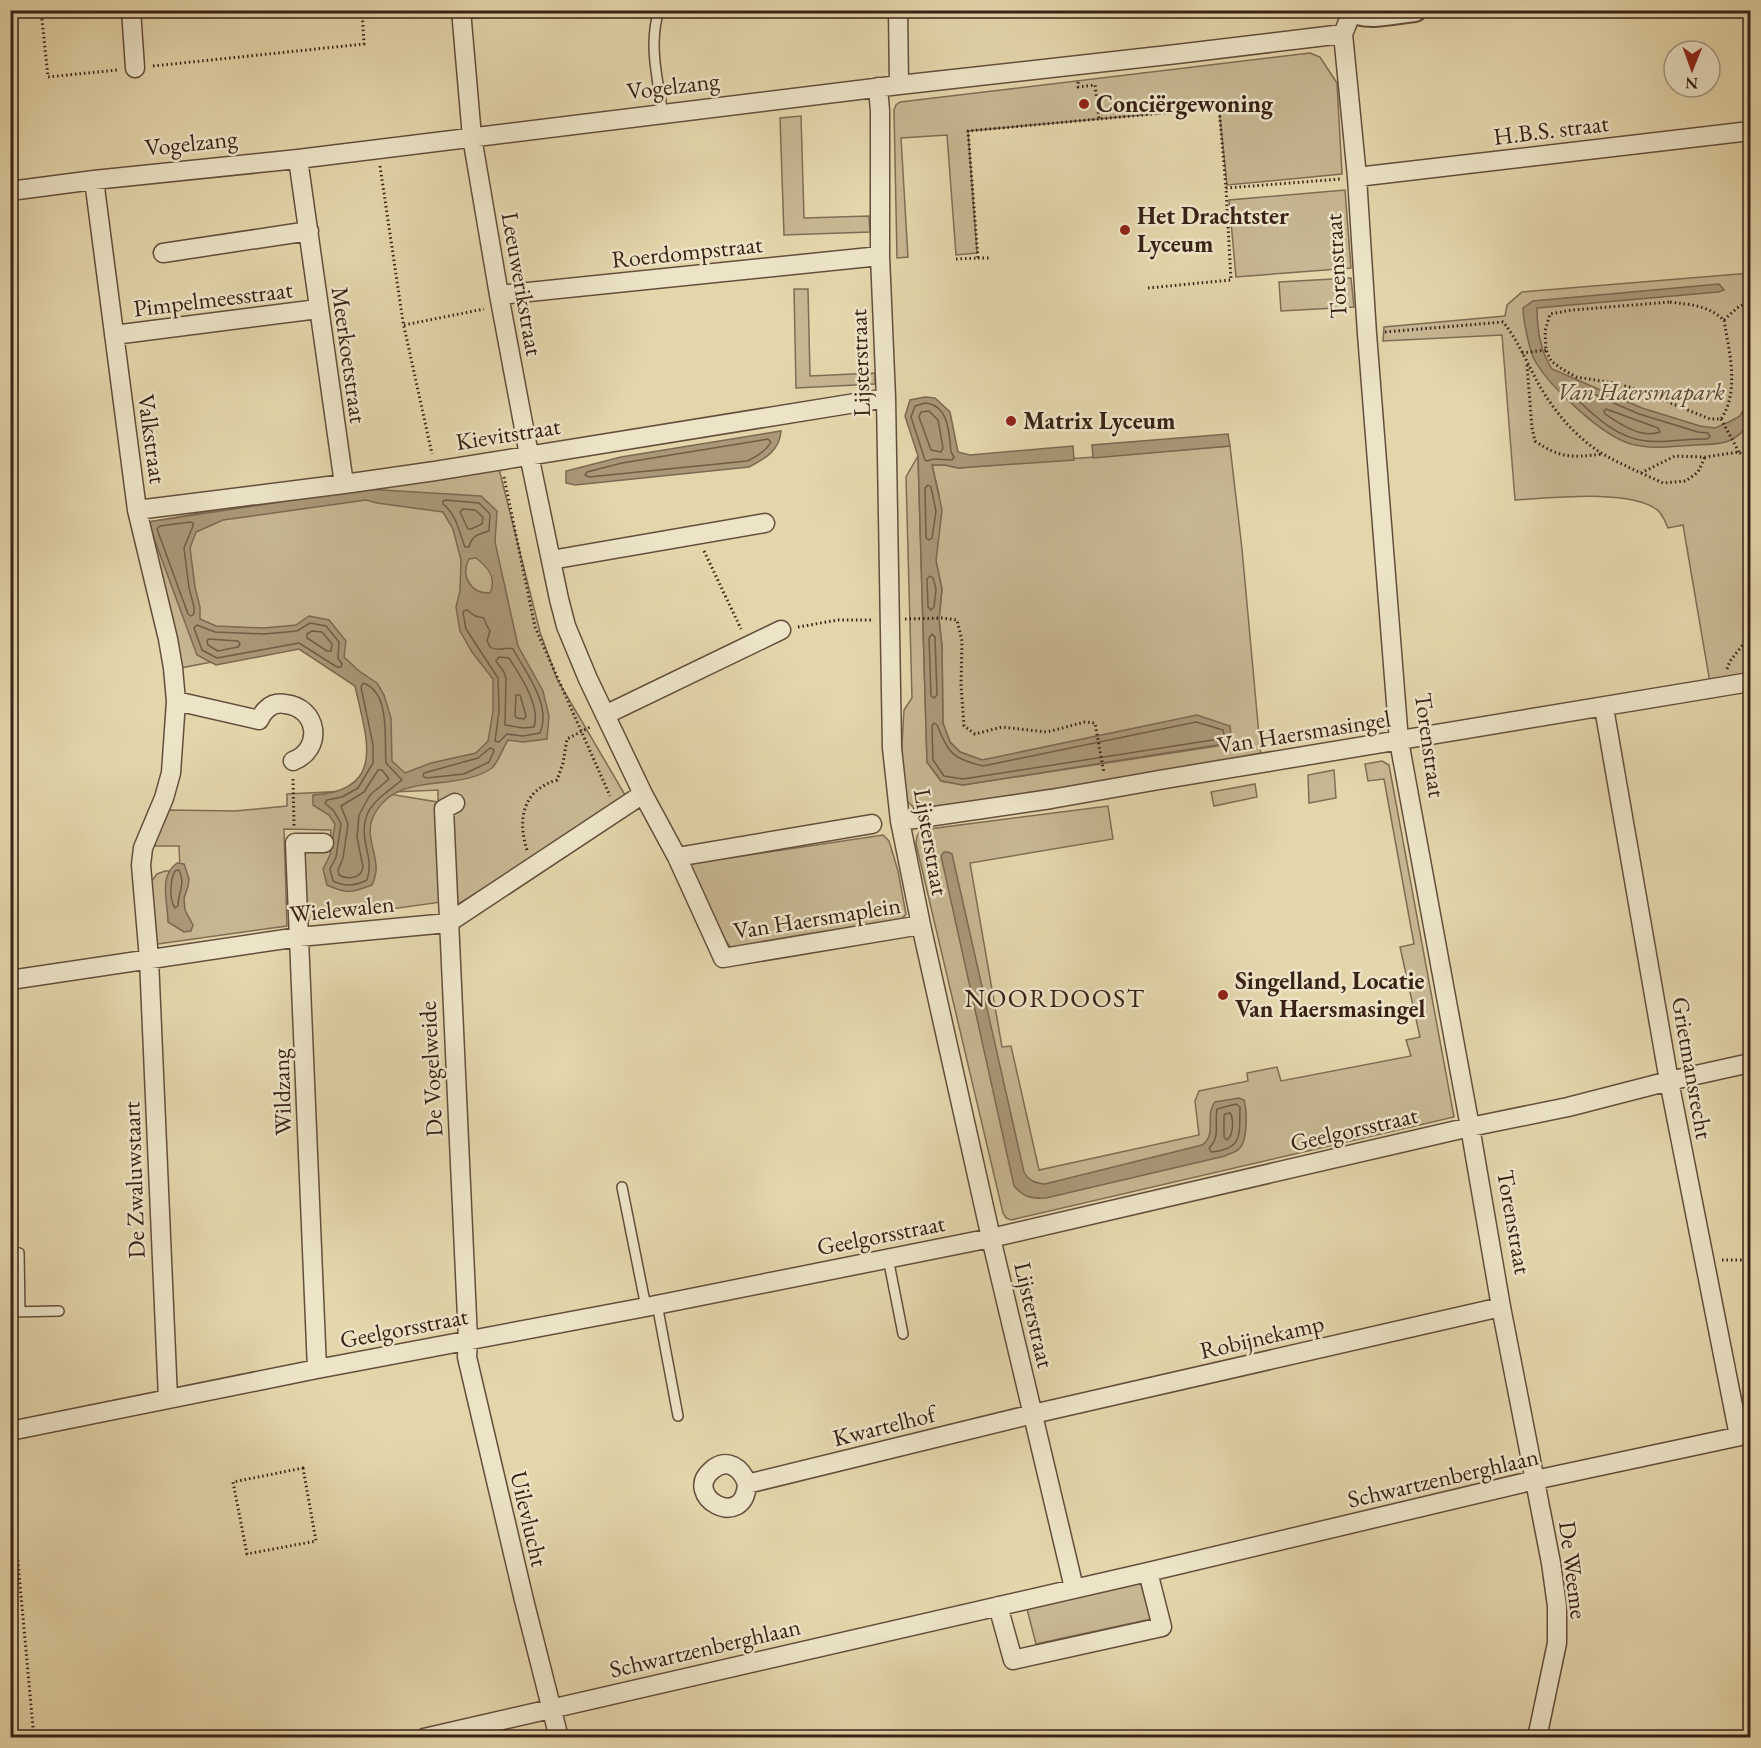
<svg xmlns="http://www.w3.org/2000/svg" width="1761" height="1748" viewBox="0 0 1761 1748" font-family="'EB Garamond',serif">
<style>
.green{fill:#c7b792;stroke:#806c54;stroke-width:1.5;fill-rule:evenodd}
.water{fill:#aa9878;stroke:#7d6851;stroke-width:1.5;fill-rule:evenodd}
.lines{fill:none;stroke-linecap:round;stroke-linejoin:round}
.shore{stroke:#725c47;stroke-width:1.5}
.service-casing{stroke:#644e3b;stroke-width:12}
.minor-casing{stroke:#644e3b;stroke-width:21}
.tertiary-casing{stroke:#644e3b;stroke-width:26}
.path{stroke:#392116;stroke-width:3;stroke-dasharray:1.5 3;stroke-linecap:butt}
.service{stroke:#ede4c8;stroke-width:9}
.minor{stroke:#ede4c8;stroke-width:18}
.tertiary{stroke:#ede4c8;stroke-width:22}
.poi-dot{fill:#8f2418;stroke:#ede4c8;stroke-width:2}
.labels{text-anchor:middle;stroke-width:5;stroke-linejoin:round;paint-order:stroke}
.street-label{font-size:24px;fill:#392116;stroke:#ede4c8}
.poi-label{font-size:24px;font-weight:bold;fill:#392116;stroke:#ede4c8;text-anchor:start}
.park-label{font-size:24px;font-style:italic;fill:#5c4635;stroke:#ede4c8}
.neighbourhood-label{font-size:26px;letter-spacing:1.5px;fill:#392116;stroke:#ede4c8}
</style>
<rect width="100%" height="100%" fill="#e4d6ab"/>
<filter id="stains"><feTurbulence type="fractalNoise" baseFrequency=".00333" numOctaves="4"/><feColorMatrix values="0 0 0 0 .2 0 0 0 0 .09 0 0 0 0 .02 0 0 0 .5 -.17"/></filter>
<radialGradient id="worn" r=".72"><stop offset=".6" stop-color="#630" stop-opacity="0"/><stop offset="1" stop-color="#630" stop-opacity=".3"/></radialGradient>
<!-- green -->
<path class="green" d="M1310 53 1320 57 1337 83 1342 174 1227 185 1219 108 968 131 977 253 956 255 947 135 901 138 908 257 897 258 894 110 896 105 900 102Z
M801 116 804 218 869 216 870 232 784 235 780 118Z
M1345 190 1351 268 1236 277 1229 200Z
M1750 273V677L1710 683 1683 525 1668 528C1665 522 1662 512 1656 509 1628 489 1550 498 1515 500L1502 335 1383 341 1384 327 1505 316 1507 305 1522 292Z
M1351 278 1354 307 1281 311 1279 282Z
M794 289H808L810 376 875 373V384L796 388Z
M1230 446 1242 549 1261 757 955 804 914 808 905 799 901 760 904 710 912 698 906 477 918 456 927 762 941 781 963 785 1224 745 1231 737 982 760 960 752 950 742 943 723 942 646 939 619 942 589 936 561 939 494 932 465H945L958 468Z
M498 465 540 632 557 679 628 800 442 914 441 902 305 921 303 854 306 852 330 848 331 830 284 829 287 926 158 944 154 939 151 882 157 874 165 871H180L179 846H156L152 844 167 810 235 811 287 806V794L370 790 371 740 357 684 301 645 175 669 148 522 361 485ZM438 790V802L389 794 393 792Z
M1382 761 1389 765 1454 1117 1011 1220 1006 1218 1003 1213 916 844 917 836 921 830 1108 806 1113 839 970 863 1002 1047 1011 1046 1039 1170 1199 1135 1195 1101 1199 1091 1248 1081 1247 1073 1277 1067 1281 1081 1411 1056 1406 1040 1420 1037 1400 947 1414 944 1384 779 1368 781 1365 764Z
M1334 770 1336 798 1309 803 1308 775Z
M1255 784 1257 797 1214 806 1211 792Z
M883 835 889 841 898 871 906 914 902 919 739 948 730 947 726 941 688 864Z
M1140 1581 1151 1619 1036 1644 1026 1605Z"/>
<!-- water -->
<path class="water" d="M1719 284 1724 290 1718 292 1537 308C1537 329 1540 351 1552 369L1642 408 1700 426 1715 428 1729 422 1740 416 1749 399 1748 312 1750 310V422C1735 445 1720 444 1695 445 1674 446 1652 450 1631 444 1602 436 1546 384 1533 357 1529 347 1523 319 1523 308L1533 301Z
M925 397 935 398 950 412 958 452 970 455 1073 446 1074 460 958 468 945 465H932L942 510 936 561 942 589 939 619 942 646 943 723 950 742 960 752 982 760 1197 715 1230 726 1231 737 1223 744 963 785 941 781 927 762 918 456 905 416 910 400Z
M781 431C780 450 765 459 749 467L575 485 566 483V471L621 457Z
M1228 434 1230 446 1093 458 1092 445Z
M365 489 481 496 497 511 495 542 518 646 543 691 549 716 547 739 523 742 508 740C504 746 497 764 492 768 454 794 396 769 373 817 365 834 376 851 376 867 377 873 374 880 372 885 351 893 347 894 327 885L323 869 330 855 335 824 329 815 313 805V795C388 791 366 737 355 686L299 649 216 665 197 655 148 522ZM366 500 377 503 443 512 453 529 461 560 460 591 456 607 460 631 472 652 493 679V711L488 741 476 753 431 763 405 773 392 761 391 718 384 695 377 683 359 671 344 657 346 641 329 620 309 616 296 625 264 628 216 626 200 619V607L195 587 190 548 196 532 223 520ZM476 558C488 567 497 578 490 593 471 594 460 576 469 559Z
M944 852H948L952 854 1024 1172C1029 1181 1035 1183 1045 1184L1202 1145C1218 1134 1204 1115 1215 1102L1239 1098 1244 1100C1247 1111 1248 1141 1239 1149 1236 1152 1229 1154 1225 1156L1046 1198C1031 1199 1024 1197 1014 1186L941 856Z
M177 863 184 864 189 879 188 886 184 898 185 910 193 925 191 931 184 932 168 922C168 902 158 876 177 863Z"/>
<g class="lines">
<!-- shore -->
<path class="shore" d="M1570 384 1639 414 1698 432 1708 433 1710 437 1707 439C1687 438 1667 443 1647 441 1613 438 1589 410 1566 389V385Z
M925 403C949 405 949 433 951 452L954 457 952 460 934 459 927 461 925 460 911 417 915 406Z
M1606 409 1658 428 1660 432C1641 439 1620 424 1605 414L1604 411Z
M929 411 938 420 943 448 941 452 931 450 919 417 921 412Z
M768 439 771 442C766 451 756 457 747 461L589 477 585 475 587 472 622 463Z
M928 485 931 487 936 511 932 538 929 540 926 538 925 488Z
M446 500 479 503 490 514 489 531C479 534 472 535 469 547H465C459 532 457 515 443 504V501Z
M463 509 475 510 483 517 482 524 471 529H468L460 512Z
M190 522 193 523V526L184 548 189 588 194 607V614L191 616 188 614 157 529 160 526Z
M930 576 933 578 936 589 934 607 931 610 928 607 927 579Z
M467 610 475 616 484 618 486 624 490 631 487 641 490 647C499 653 506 646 513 649 526 673 552 705 540 733L523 736 507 734 499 742 495 741 499 711 498 678 466 629 463 613 464 611Z
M310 623 326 626 339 642 338 658 342 664 341 667H337L299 643 217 658 202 650 194 628 197 625 215 632 264 634 297 631Z
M312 631 322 632 332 644 331 651H327L307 638V634Z
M932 634 935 637 937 695 934 698 931 696 929 638Z
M208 639 238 641 240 644 238 647 218 651 208 645 207 642Z
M499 657 509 658C520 675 541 706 534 727L523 728 505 725 506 679 504 672 496 661Z
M363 683C391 692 384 740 386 763L402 780C377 800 358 809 366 846 369 859 371 868 367 880 355 886 345 887 333 881L330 869 336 857 341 824 334 811 325 803 327 800 342 797 358 788 373 763V745L361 687Z
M516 695H520L526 716 524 719 517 718 515 716Z
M1196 722 1223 730 1224 735 1219 739 963 779 944 776 933 760 932 726 934 723 937 725C948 753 953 759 983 766Z
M490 748 493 749 494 751 489 762 464 774 426 778 423 776 424 773 478 758Z
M378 770H382L389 779 370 795 359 815 357 837 363 867 361 873C355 879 346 879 339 875L338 870 343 858 348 824 341 806 364 792Z
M179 870C186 883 178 893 178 906L175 908C169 900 170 880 175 871Z
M1236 1104 1240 1107C1239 1134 1244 1149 1211 1152L1209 1148C1221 1137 1214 1123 1217 1109Z
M1230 1113C1234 1119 1233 1133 1229 1138L1227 1140 1224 1137V1116L1225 1114Z"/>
<defs>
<path id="service" d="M659 10C648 45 658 80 663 115
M461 14 506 10
M622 1187 646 1307
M10 1251 19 1253 20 1312
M888 1258 903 1334
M657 1304 678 1416
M10 1312 59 1311"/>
<path id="minor" d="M131 10 135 68
M461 10 472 137 499 295 529 455 559 599 566 626 588 679 643 794 677 857 723 958 921 925
M898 10 899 85
M1352 12 1343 34 1357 177 1367 334 1399 741 1470 1127 1501 1307 1551 1563 1557 1606V1643L1537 1738
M878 87 880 111V256L886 398 892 748 900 821 921 925 991 1238 1074 1588
M298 159 344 484
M1357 177 1750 131
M94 180 137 510 168 639 173 668 176 701 171 773 164 798 143 848 141 865 149 959 168 1399
M10 191 94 180 298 159 899 85 1177 54 1343 34
M163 253 309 231
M499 295 880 256
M114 335 318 309
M137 510 344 484 435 471 886 398
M551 560 765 523
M176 701 259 720C261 716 263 712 267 709 272 704 279 703 285 704 318 707 324 749 293 761
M1604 708 1669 1081 1739 1436
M605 715 781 630
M455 803 444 809 468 1340 467 1357 524 1600 559 1738
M900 821 1051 799 1159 780 1750 682
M677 857 872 824
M10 980 299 937 448 923 643 794
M317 1369 295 843H324
M15 1430 317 1369 646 1307 991 1238 1470 1127 1568 1107 1669 1081 1750 1063
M747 1484C742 1468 727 1457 712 1470 681 1496 744 1532 747 1484L1033 1414 1501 1307
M998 1606 1013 1660 1162 1627 1148 1572
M424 1738 1148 1572 1535 1480 1750 1434"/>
<path id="tertiary" d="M1350 10C1366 20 1397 12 1415 10"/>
</defs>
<!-- service casing -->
<use href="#service" class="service-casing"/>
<!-- minor casing -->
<use href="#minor" class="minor-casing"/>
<!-- tertiary casing -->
<use href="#tertiary" class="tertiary-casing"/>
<!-- path -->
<path class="path" d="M41 10 48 77 117 70
M153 66 364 44 362 10
M1078 82V87L1095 85 1099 119 1219 108 1226 188
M380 166 403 322 432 454
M978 258H990
M956 259 978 258 968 131 1099 119
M1148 288 1231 280 1226 188 1341 179
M1670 302C1692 305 1707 305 1724 320 1729 351 1740 391 1721 419H1710L1636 389 1614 383 1576 377 1562 369 1551 361 1546 350 1545 331 1550 314 1572 310Z
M1724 320 1737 308 1750 301
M404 325 484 309
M1385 332 1503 322C1518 340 1527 363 1538 383 1553 410 1576 438 1603 454 1615 461 1628 467 1641 473L1675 456 1705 457 1739 452 1750 461
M1522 353 1546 350
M1527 365 1532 428 1535 441C1559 458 1573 458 1602 454
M1721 419 1739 452
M1641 473 1663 483 1686 481 1698 472 1705 457
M504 477 535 627 610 796
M704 551 741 629
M905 619 942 618 957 620 962 641 961 685 964 726 975 734 1002 727 1047 732 1085 722 1095 723 1104 773
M798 627 838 620H872
M1727 669 1730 661 1750 636
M293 779 294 827
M527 850C517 819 523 790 557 780L563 763 567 739 592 726
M1722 1260H1750
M303 1468 316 1541 247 1554 233 1482Z
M10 1475 34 1738"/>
<!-- service -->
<use href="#service" class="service"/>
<!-- minor -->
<use href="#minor" class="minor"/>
<!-- tertiary -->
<use href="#tertiary" class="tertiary"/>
</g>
<!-- markers -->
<g class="poi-dot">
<circle cx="1084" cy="104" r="6"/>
<circle cx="1125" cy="230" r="6"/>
<circle cx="1011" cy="421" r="6"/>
<circle cx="1223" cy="995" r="6"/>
</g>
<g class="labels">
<!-- street labels -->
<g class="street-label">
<text transform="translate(673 86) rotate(-7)" y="8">Vogelzang</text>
<text transform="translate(1551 130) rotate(-7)" y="8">H.B.S. straat</text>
<text transform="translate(191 143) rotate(-6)" y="8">Vogelzang</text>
<text transform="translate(687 252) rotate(-6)" y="8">Roerdompstraat</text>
<text transform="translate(1336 266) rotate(-93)" y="8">Torenstraat</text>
<text transform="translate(522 284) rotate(80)" y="8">Leeuwerikstraat</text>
<text transform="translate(213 299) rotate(-7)" y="8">Pimpelmeesstraat</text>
<text transform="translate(349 355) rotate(82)" y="8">Meerkoetstraat</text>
<text transform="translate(860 363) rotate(-92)" y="8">Lijsterstraat</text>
<text transform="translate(508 434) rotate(-9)" y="8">Kievitstraat</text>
<text transform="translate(152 439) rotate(82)" y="8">Valkstraat</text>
<text transform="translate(1304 732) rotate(-9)" y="8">Van Haersmasingel</text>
<text transform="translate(1430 745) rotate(82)" y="8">Torenstraat</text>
<text transform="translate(931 842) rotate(80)" y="8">Lijsterstraat</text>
<text transform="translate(342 909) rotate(-6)" y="8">Wielewalen</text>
<text transform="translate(817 918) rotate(-9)" y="8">Van Haersmaplein</text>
<text transform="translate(1692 1068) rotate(80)" y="8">Grietmansrecht</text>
<text transform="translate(431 1069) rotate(-93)" y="8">De Vogelweide</text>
<text transform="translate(282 1092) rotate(-92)" y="8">Wildzang</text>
<text transform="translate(1354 1129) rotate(-13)" y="8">Geelgorsstraat</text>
<text transform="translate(134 1180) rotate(-92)" y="8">De Zwaluwstaart</text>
<text transform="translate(1514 1222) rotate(80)" y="8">Torenstraat</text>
<text transform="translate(881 1235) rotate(-11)" y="8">Geelgorsstraat</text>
<text transform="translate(1034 1315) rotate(77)" y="8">Lijsterstraat</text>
<text transform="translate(404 1328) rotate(-11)" y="8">Geelgorsstraat</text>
<text transform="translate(1262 1337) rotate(-13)" y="8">Robijnekamp</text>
<text transform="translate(884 1426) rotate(-14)" y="8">Kwartelhof</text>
<text transform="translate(1443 1478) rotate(-13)" y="8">Schwartzenberghlaan</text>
<text transform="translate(529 1519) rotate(77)" y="8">Uilevlucht</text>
<text transform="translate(1573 1570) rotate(83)" y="8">De Weeme</text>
<text transform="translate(705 1648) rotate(-13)" y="8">Schwartzenberghlaan</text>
</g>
<!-- poi labels -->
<g class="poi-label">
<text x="1096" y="112">Conciërgewoning</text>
<text x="1137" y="224">Het Drachtster<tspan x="1137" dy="28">Lyceum</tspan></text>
<text x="1023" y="429">Matrix Lyceum</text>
<text x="1235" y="989">Singelland, Locatie<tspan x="1235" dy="28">Van Haersmasingel</tspan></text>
</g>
<!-- park labels -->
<g class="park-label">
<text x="1641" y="400">Van Haersmapark</text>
</g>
<!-- neighbourhood labels -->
<g class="neighbourhood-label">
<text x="1055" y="1007">NOORDOOST</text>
</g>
</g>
<!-- margin -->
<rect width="1761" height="1748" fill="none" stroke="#e4d6ab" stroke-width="36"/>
<rect x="12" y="12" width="1737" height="1724" fill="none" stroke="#392116" stroke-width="3"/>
<rect x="18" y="18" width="1725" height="1712" fill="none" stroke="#392116" stroke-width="1.5"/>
<!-- north arrow -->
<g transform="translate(1692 69) rotate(181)"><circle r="28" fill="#ede4c8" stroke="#a59681" stroke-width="1.5"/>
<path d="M0-4.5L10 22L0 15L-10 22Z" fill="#8f2418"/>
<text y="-9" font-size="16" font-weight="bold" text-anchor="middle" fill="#392116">N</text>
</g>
<rect width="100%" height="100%" filter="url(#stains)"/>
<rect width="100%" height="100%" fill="url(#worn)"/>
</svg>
